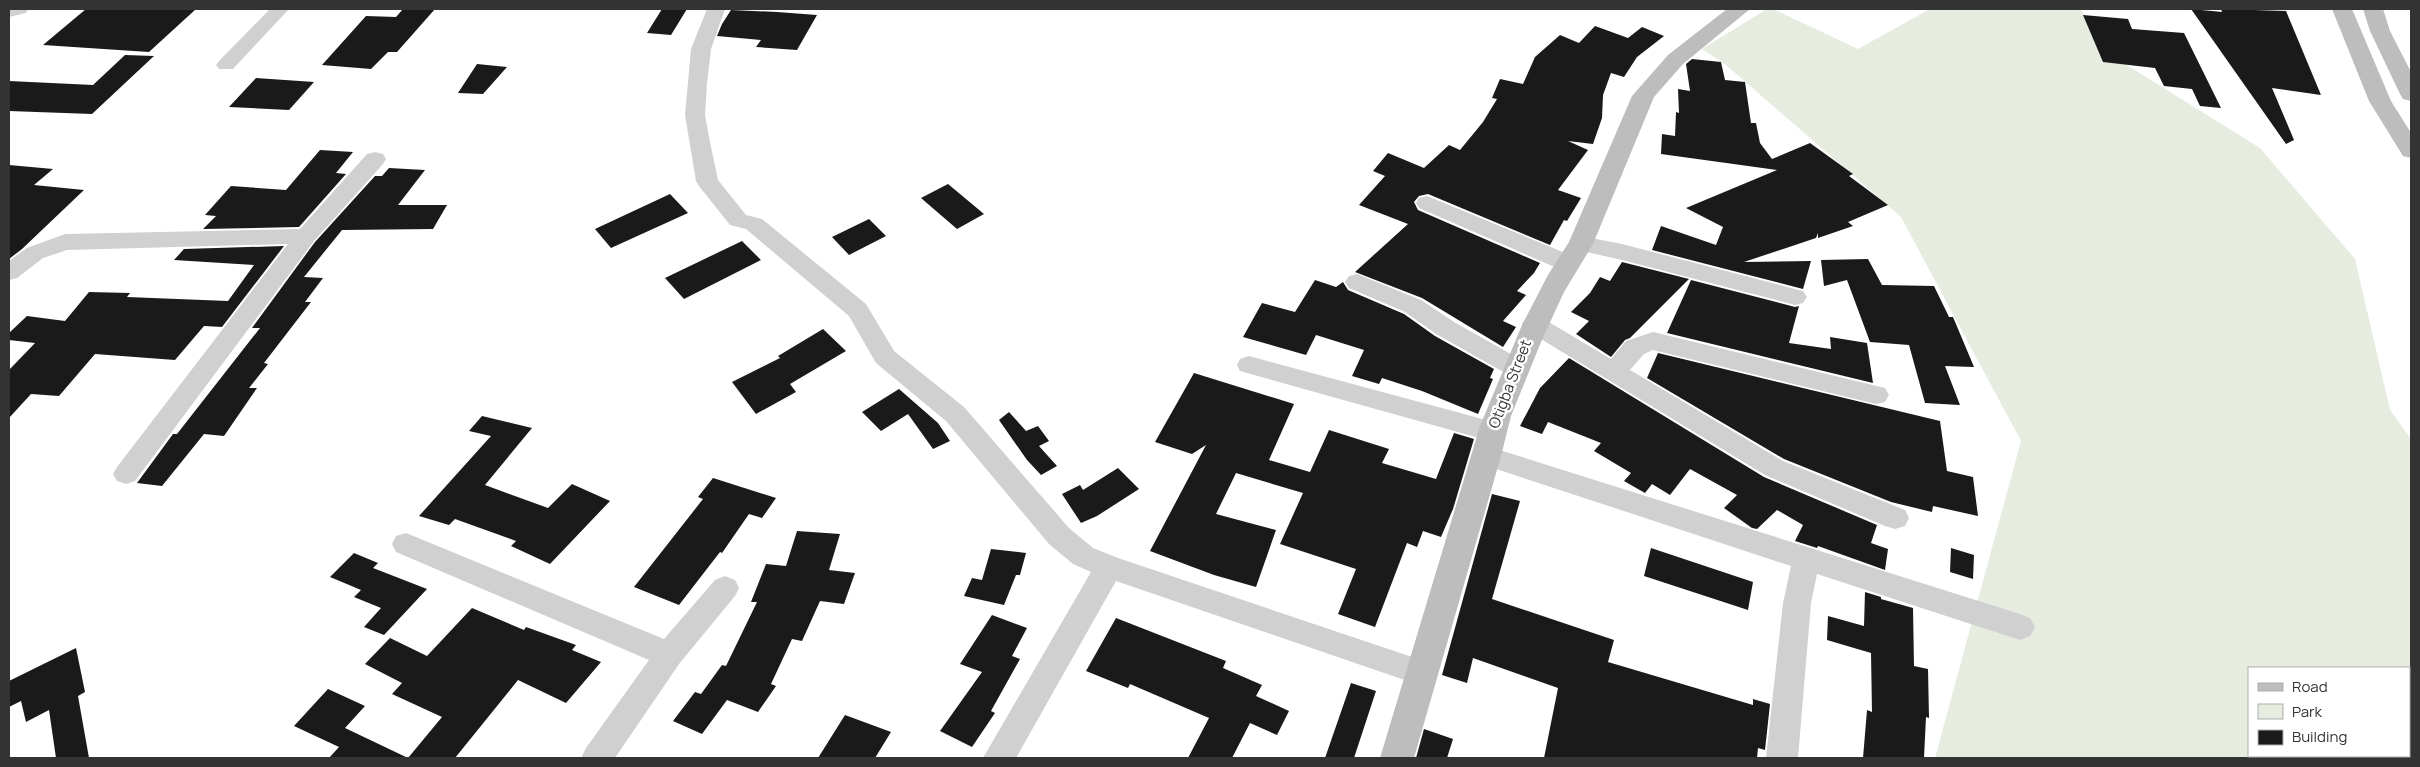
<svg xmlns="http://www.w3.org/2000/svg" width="2420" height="767" viewBox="0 0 2420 767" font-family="Manrope,sans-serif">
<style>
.green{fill:#e6ecdf;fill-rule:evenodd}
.building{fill:#1a1a1a}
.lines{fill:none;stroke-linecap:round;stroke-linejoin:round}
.street{fill:#d0d0d0;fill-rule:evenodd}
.secondary{fill:#bdbdbd;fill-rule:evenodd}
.labels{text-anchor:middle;stroke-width:5;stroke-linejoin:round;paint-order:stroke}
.street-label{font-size:15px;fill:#333;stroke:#fff}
</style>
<rect width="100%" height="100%" fill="#fff"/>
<!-- green -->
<path class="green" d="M1767 9H1773L1858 49 1930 9H2080L2122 62 2260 148 2355 259 2390 410 2411 439V758H1935L2021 441 1901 217 1726 65 1702 49ZM2249 668H2409V756H2249Z"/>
<!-- building -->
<path class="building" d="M86 9H196L149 52 43 45Z
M403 9H435L397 52H388L371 69 322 65 366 16 396 17Z
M662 9H687L671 35 647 33Z
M2191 9 2222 12 2221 9 2286 11 2321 95 2272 88 2294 140 2286 144Z
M731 10 777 12 817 15 797 50 756 47 761 40 717 36 722 24Z
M2083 15 2128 19 2132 29 2184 33 2221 108 2200 106 2192 89 2164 86 2155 68 2103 62Z
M1595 26 1628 38 1642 27 1664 36 1637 57 1624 77 1611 73 1603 95 1602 118 1593 144 1568 141 1588 150 1558 190 1581 198 1567 221 1564 220 1550 245 1428 194 1419 196 1414 202 1418 210 1540 263 1534 273 1517 291 1526 295 1503 321 1516 327 1503 347 1422 298 1355 272 1408 224 1359 205 1385 176 1373 171 1388 153 1424 168 1449 145 1460 150 1483 122 1497 99 1492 98 1500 79 1523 84 1535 57 1560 35 1579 43Z
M125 55 154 56 92 114 9 111V81L93 85Z
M1692 59 1721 62 1725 80 1745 82 1751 123H1756L1760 143 1772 159 1810 143 1853 174 1849 176 1888 205 1848 222 1853 226 1818 238V233L1816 238 1744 262 1811 261 1803 289 1652 250 1661 226 1716 245 1723 227 1686 208 1777 170 1661 154 1662 134 1675 136 1676 112 1679 113 1678 89 1690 91 1686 64Z
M477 64 507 67 483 94 458 93Z
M256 78 314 82 289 110 229 107Z
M320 150 353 152 336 173 346 174 299 227 203 229 216 216 205 215 231 186 286 190Z
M9 165 53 169 34 185 84 190 22 249 9 259Z
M389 168 425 170 398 205H447L433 229 342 230 304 277 323 278 305 302H311L264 363 268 364 249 388H257L224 436 204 434 162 486 137 483 173 434H177L260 328H252L315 242 375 176H382Z
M948 184 984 214 957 229 921 198Z
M670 194 688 213 611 248 595 229Z
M869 219 886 236 849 255 832 237Z
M742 241 761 260 684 299 665 278Z
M284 246 222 327 204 326 175 360 95 354 59 396 31 394 9 418V370L35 343 9 340V333L27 316 65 321 89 292 130 293 127 297 228 301 254 265 174 260 184 249Z
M1868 259 1882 285 1934 286 1949 317H1953L1974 367 1945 366 1960 405 1925 403 1909 345 1870 342 1847 280 1824 286 1821 260Z
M1622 262 1689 279 1630 338 1625 340 1611 357 1576 334 1589 321 1571 312 1590 293 1600 277 1610 281Z
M1315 280 1336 287 1343 282 1348 290 1404 314 1435 336 1494 369 1490 378 1493 379 1478 414 1422 391 1382 378 1379 384 1352 376 1364 350 1316 335 1306 355 1243 337 1262 303 1295 312Z
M1691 280 1795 307 1799 306 1789 343 1831 349 1830 337 1867 343 1873 383 1667 333Z
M823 329 846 351 790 384 796 392 756 414 732 382 780 358 778 356Z
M1658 353 1940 421 1947 471 1973 477 1978 516 1933 506 1932 512 1891 502 1784 459 1647 378Z
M1569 358 1764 477 1877 525 1871 543 1888 549 1885 570 1818 546 1817 548 1795 541 1803 525 1777 510 1757 529 1752 528 1724 508 1737 495 1690 469 1670 495 1652 484 1645 493 1624 481 1631 473 1594 451 1601 443 1548 422 1542 434 1520 426 1540 388Z
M1194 373 1294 404 1269 460 1310 472 1329 430 1389 449 1382 463 1436 479 1454 433 1474 439 1453 509 1441 537 1423 531 1417 547 1407 543 1375 627 1338 614 1356 569 1280 544 1303 493 1236 473 1216 514 1276 530 1256 587 1214 575 1150 551 1206 445 1192 454 1155 442Z
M899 389 938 423 950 441 933 449 908 414 881 431 862 412Z
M1009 412 1026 431 1038 426 1049 441 1039 446 1057 466 1041 475 1027 460 999 420Z
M482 416 532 428 485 485 548 508 572 484 610 501 550 564 511 546 516 541 455 519 449 525 419 516 491 436 469 431Z
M1118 468 1139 489 1097 516 1081 523 1062 494 1080 485 1083 490Z
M713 478 776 498 762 518 749 514 722 553 720 552 679 605 634 587 703 499 698 497Z
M1492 494 1520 501 1492 599 1614 640 1608 662 1753 705V699L1770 704 1765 750 1758 748 1757 758H1544L1558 688 1473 658 1467 683 1442 675Z
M797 531 840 534 829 570 855 573 844 604 820 601 802 641 792 639 771 684 776 686 758 712 727 700 702 734 673 721 695 692 701 694 722 665 726 666 757 602H751L766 564 786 566Z
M1651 548 1753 582 1748 610 1644 576Z
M1951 548 1974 555 1973 579 1950 572Z
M991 549 1026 553 1020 575H1016L1004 605 964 596 972 578 982 580Z
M354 553 378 563 373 568 427 589 384 635 364 627 381 608 354 597 361 590 330 577Z
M1865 592 1881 597V599L1913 608 1914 666 1928 669 1929 718 1926 717 1924 758H1863L1867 710 1872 712 1871 653 1827 640 1828 616 1864 626Z
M472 608 524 630 526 627 576 645 572 650 601 662 566 703 518 680 455 758H408L442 717 392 694 402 683 365 664 390 638 427 656Z
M992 615 1027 628 1012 656 1020 659 991 711 995 713 972 747 940 731 982 672 960 664Z
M1116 618 1226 661 1223 668 1262 685 1256 696 1289 711 1277 735 1250 723 1232 758H1188L1209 718 1130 684 1128 688 1086 671Z
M76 648 85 692 78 696 89 758H56L49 710 26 722 21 701 9 707V681Z
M1351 683 1376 691 1354 758H1325Z
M328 689 365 706 345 728 408 758H329L339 747 294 726Z
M845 715 891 732 875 758H818Z
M1424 729 1453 739 1447 758H1416Z"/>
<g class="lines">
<!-- street -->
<path class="street" d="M9 9H28L26 13 9 17Z
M270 9H289L233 69H219L216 65 219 61Z
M707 9H725L711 49 707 83 705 115 711 147 718 180 746 215 762 219 866 304 894 351 964 407 1069 528 1093 548 1118 558 1433 664 1437 673 1433 682 1422 686 1116 581 1016 758H983L1091 572 1073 564 1049 544 946 421 876 363 849 316 746 229 730 225 699 186 696 181 685 115 691 49Z
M375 152 383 154 386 159 383 164 314 241 135 481 126 484 117 481 113 474 117 467 288 244 67 250 43 258 17 278 9 280V261L27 248 65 234 300 229 367 154Z
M1427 196 1575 257 1578 263 1575 269 1567 271 1559 269 1419 208 1416 203 1419 198Z
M1581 236 1622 244 1795 289 1803 291 1807 297 1803 303 1795 305 1622 260 1573 249 1570 244 1573 239Z
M1357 274 1421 300 1454 322 1525 362 1528 368 1525 374 1516 377 1507 374 1436 334 1405 312 1349 288 1345 282 1349 276Z
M1534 315 1542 318 1611 359 1626 341 1653 332 1885 388 1889 395 1885 402 1876 404 1653 350 1644 354 1630 370 1783 461 1905 510 1909 518 1905 526 1895 529 1885 526 1765 475 1526 330 1522 324 1526 318Z
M1249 356 1490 421 1499 424 1503 431 1499 438 1490 441 1240 371 1237 365 1240 359Z
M1487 446 2020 614 2030 618 2035 627 2030 636 2020 640 1817 574 1811 603 1798 758H1766L1783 603 1791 566 1478 463 1474 456 1478 449Z
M406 533 664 639 715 580 725 576 735 580 739 588 735 596 679 664 615 758H581L586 748 649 660 396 552 392 544 396 536Z"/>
<!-- secondary -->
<path class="secondary" d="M1727 9H1750L1683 64 1654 97 1593 244 1564 292 1541 342 1511 416 1501 456 1414 758H1380L1480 426 1522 325 1548 275 1569 242 1632 96 1668 55Z
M2332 9H2352L2391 101 2411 133V158L2403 156 2369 101Z
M2363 9H2383L2390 31 2411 72V101L2403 99 2400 94 2370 31Z"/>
</g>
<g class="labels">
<!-- street labels -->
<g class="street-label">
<text transform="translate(1510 384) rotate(-69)" y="5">Otigba Street</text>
</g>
</g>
<!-- border -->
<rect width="2420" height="767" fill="none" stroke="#333333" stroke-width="20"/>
<!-- legend -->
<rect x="2248" y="667" width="162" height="90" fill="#ffffff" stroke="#adadad"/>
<rect x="2258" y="683" width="25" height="8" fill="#bdbdbd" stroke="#adadad"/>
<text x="2292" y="692" font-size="15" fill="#333333">Road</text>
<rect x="2258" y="704" width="25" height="15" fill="#e6ecdf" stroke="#adadad"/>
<text x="2292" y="717" font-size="15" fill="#333333">Park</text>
<rect x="2258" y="730" width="25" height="15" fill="#1a1a1a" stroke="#adadad"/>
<text x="2292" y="742" font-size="15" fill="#333333">Building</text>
</svg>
